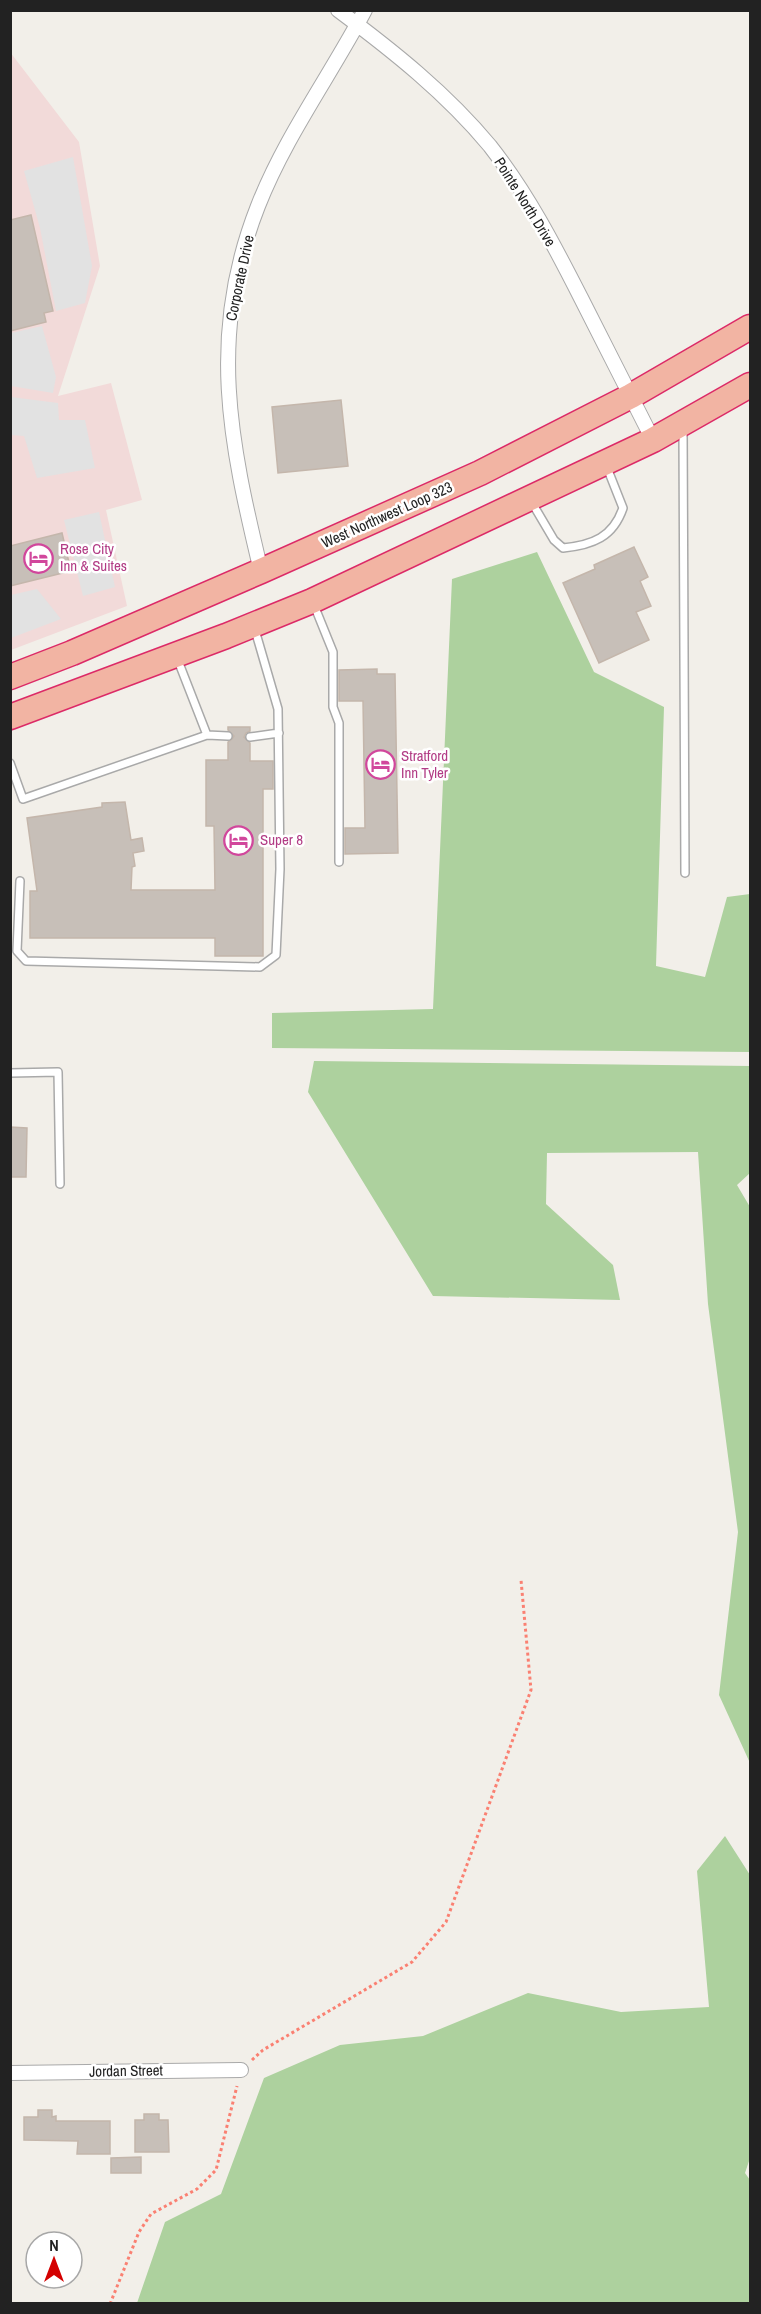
<svg xmlns="http://www.w3.org/2000/svg" width="761" height="2314" viewBox="0 0 761 2314" font-family="'Archivo Narrow',sans-serif">
<style>
.commercial{fill:#f2dad9}
.forest{fill:#add19e}
.parking{fill:#e2e2e2}
.building{fill:#c7bfb8;stroke:#c4b6ab;stroke-width:1.5}
.lines{fill:none;stroke-linecap:round;stroke-linejoin:round}
.service-casing{stroke:#a9a9a9;stroke-width:10}
.minor-casing{stroke:#a9a9a9;stroke-width:16}
.trunk-casing{stroke:#dc2a67;stroke-width:27}
.path{stroke:#fa8072;stroke-width:3;stroke-dasharray:3 3;stroke-linecap:butt}
.service{stroke:#fff;stroke-width:7}
.minor{stroke:#fff;stroke-width:14}
.trunk{stroke:#f2b4a3;stroke-width:24}
.labels{text-anchor:middle;stroke-width:5;stroke-linejoin:round;paint-order:stroke}
.street-label{font-size:15px;fill:#222;stroke:#fff}
.hotel-label{font-size:15px;fill:#b23c85;stroke:#fff;text-anchor:start}
</style>
<rect width="100%" height="100%" fill="#f2efe9"/>
<!-- commercial -->
<path class="commercial" d="M10 52 79 142 100 266 58 396 111 383 142 500 106 510 127 606 11 650Z"/>
<!-- forest -->
<path class="forest" d="M537 552 594 672 664 707 656 966 705 977 727 897 750 894V1052L272 1048V1013L433 1009 452 579Z
M314 1061 750 1066V1173L737 1185 750 1207V1763L719 1695 738 1532 708 1304 698 1152 547 1153 546 1204 613 1265 620 1300 433 1296 308 1092Z
M725 1836 750 1875V2158L745 2173 750 2180V2303H137L165 2222 221 2194 264 2078 340 2045 423 2036 528 1993 621 2012 709 2007 697 1871Z"/>
<!-- parking -->
<path class="parking" d="M73 157 92 266 85 303 56 311 40 228 24 171Z
M42 326 56 377 53 393 11 386V333Z
M11 397 58 403 59 420H85L95 468 37 478 24 436 11 435Z
M99 512 115 587 83 596 64 520Z
M37 589 61 619 11 638V595Z"/>
<!-- building -->
<path class="building" d="M31 215 53 311 44 313 46 322 10 331V220Z
M341 400 348 466 278 473 272 407Z
M62 533 71 571 10 586V546Z
M634 547 648 577 640 581 651 606 636 612 649 640 599 663 563 583 595 569 594 565Z
M377 669V674H395L398 853 345 854V828H365L363 701H339V670Z
M228 727H250V731L246 733 244 737 250 743V761H273V789H263V956H215V938H30V891H37L27 818 102 807V803L125 802 131 840 142 838 144 851 133 853 135 866 132 867 131 890H215L214 826H206V760H228V742L232 739 234 736 228 730Z
M10 1127 27 1128 26 1177H10Z
M38 2110H52V2117L56 2116V2121H110V2154H77L78 2141 24 2140V2117H38Z
M144 2114H159V2120H168L169 2152H135V2120H144Z
M141 2157V2173H111V2158Z"/>
<g class="lines">
<defs>
<path id="service" d="M683 429 685 873
M531 501 554 540 563 548C593 545 613 537 623 508L606 465
M314 605 333 652V707L339 723V862
M207 735 228 736
M250 737 279 733
M10 763 23 799 207 735 177 658
M20 881 17 951 26 961 260 967 276 955 280 869 278 709 255 630
M10 1073 58 1072 60 1184"/>
<path id="minor" d="M338 10C393 51 446 93 490 146 527 193 554 245 581 298 605 345 629 393 653 440
M261 571C230 442 207 335 258 206 285 137 330 76 365 10
M10 2073 241 2070"/>
<path id="trunk" d="M10 677 72 653 261 571 480 473 631 396 750 327
M10 717 226 636 312 601 653 440 750 385"/>
</defs>
<!-- service casing -->
<use href="#service" class="service-casing"/>
<!-- minor casing -->
<use href="#minor" class="minor-casing"/>
<!-- trunk casing -->
<use href="#trunk" class="trunk-casing"/>
<!-- path -->
<path class="path" d="M252 2060 263 2050 412 1962 446 1922 531 1690 521 1580
M110 2304 139 2232 151 2214 197 2189 216 2170 237 2086"/>
<!-- service -->
<use href="#service" class="service"/>
<!-- minor -->
<use href="#minor" class="minor"/>
<!-- trunk -->
<use href="#trunk" class="trunk"/>
</g>
<!-- icons -->
<defs>
<symbol id="hotel-ring" viewBox="-11 -11 22 22"><circle r="9.5" fill="#fff" stroke="#d1479c" stroke-width="1.5"/><path d="M-6-4.5h1.5V1H6V5H4.5V3h-9V5H-6ZM-4 0a1.8 1.8 0 1 1 3.6 0ZM.5 0V-2.5h3Q6-2.5 6 0Z" fill="#d1479c"/></symbol>
</defs>
<g fill-rule="evenodd">
<use href="#hotel-ring" x="22" y="542" width="33" height="33"/>
<use href="#hotel-ring" x="364" y="748" width="33" height="33"/>
<use href="#hotel-ring" x="222" y="824" width="33" height="33"/>
</g>
<g class="labels">
<!-- street labels -->
<g class="street-label">
<text transform="translate(525 202) rotate(58)" y="5">Pointe North Drive</text>
<text transform="translate(240 278) rotate(-78)" y="5">Corporate Drive</text>
<text transform="translate(387 515) rotate(-24)" y="5">West Northwest Loop 323</text>
<text transform="translate(126 2071) rotate(-1)" y="5">Jordan Street</text>
</g>
<!-- hotel labels -->
<g class="hotel-label">
<text x="60" y="554">Rose City<tspan x="60" dy="17">Inn &amp; Suites</tspan></text>
<text x="401" y="761">Stratford<tspan x="401" dy="17">Inn Tyler</tspan></text>
<text x="260" y="845">Super 8</text>
</g>
</g>
<!-- border -->
<rect width="761" height="2314" fill="none" stroke="#222222" stroke-width="24"/>
<!-- north arrow -->
<g transform="translate(54 2260)"><circle r="28" fill="#ffffff" stroke="#a7a7a7" stroke-width="1.5"/>
<path d="M0-4.5L10 22L0 15L-10 22Z" fill="#d40000"/>
<text y="-9" font-size="16" font-weight="bold" text-anchor="middle" fill="#222222">N</text>
</g>
</svg>
